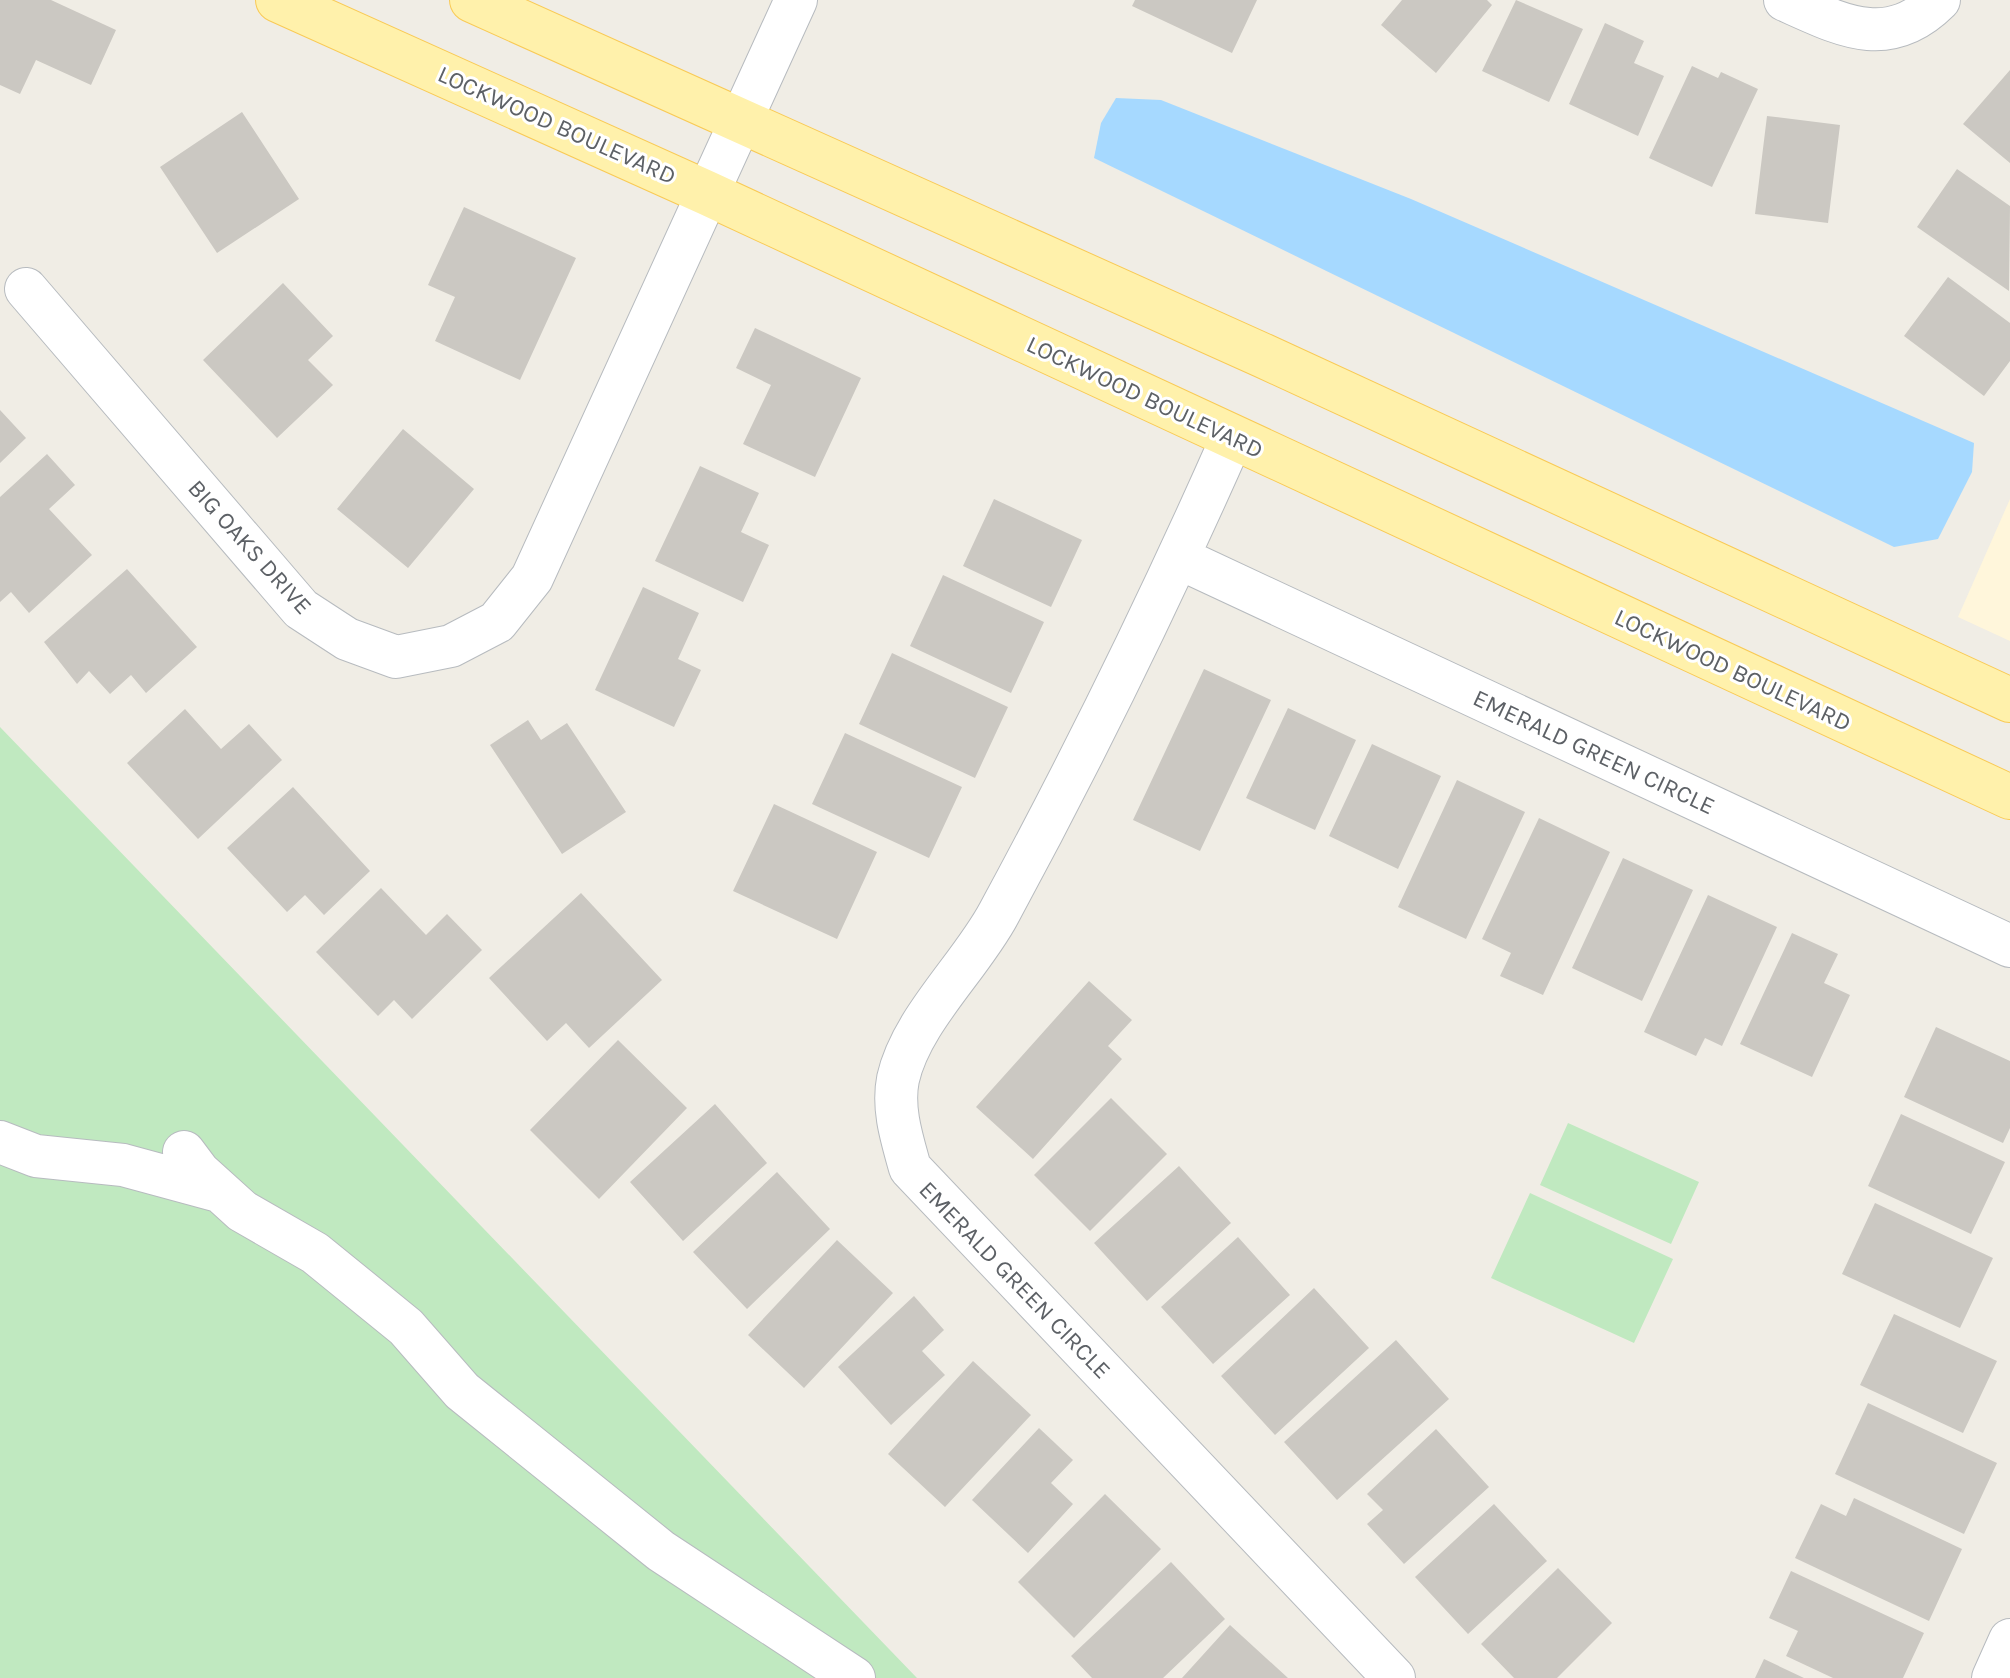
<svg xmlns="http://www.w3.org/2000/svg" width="2010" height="1678" viewBox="0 0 2010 1678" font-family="Karla,sans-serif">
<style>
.commercial{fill:#fff6db}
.green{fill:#c0e9c0}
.water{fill:#a6d9ff}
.building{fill:#cbc8c2}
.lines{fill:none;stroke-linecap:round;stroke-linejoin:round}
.minor-casing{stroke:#b7bbbf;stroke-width:44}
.major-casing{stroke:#f9ca55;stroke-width:46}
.minor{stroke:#fff;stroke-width:42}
.major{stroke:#fff1ab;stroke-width:44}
.labels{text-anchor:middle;stroke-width:6;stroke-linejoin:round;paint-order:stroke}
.street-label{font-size:24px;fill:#5d6166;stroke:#fff}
</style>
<rect width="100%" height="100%" fill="#f0ede5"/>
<!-- commercial -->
<path class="commercial" d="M2010 499V641L1958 617Z"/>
<!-- green -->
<path class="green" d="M0 727 917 1678H0Z
M1568 1123 1699 1182 1671 1244 1540 1185Z
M1530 1193 1673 1259 1634 1343 1491 1278Z"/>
<!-- water -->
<path class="water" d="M1116 98 1161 100 1411 199 1974 443 1972 472 1938 539 1894 547 1094 158 1101 123Z"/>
<!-- building -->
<path class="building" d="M0 0H51L116 30 91 85 36 60 20 94 0 85Z
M1135 0H1257L1232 53 1132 6Z
M1402 0H1487L1492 5 1436 73 1381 25Z
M1516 0 1583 29 1549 102 1482 71Z
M1605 23 1644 41 1634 63 1664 76 1638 136 1569 104Z
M1692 66 1718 78 1721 72 1758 89 1712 187 1649 158Z
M2010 70V163L1963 124Z
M242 112 299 199 217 253 160 167Z
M1767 116 1840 125 1828 223 1755 214Z
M1957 169 2010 206 2009 291 1917 227Z
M464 207 576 258 520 380 435 341 455 297 428 285Z
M1948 277 2010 323V361L1984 396 1904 336Z
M283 283 333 336 308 360 333 385 277 438 203 360Z
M755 328 861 378 815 477 743 444 771 385 736 368Z
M0 410 26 438 0 463Z
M403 429 474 489 408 568 337 509Z
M47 454 75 485 49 509 92 555 29 613 11 592 0 602V497Z
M700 466 759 493 741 532 769 545 743 602 655 561Z
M994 499 1082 540 1051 607 963 566Z
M127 569 197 647 146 693 131 675 110 694 89 671 77 684 44 642Z
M943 575 1044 622 1011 693 910 646Z
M643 587 699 613 678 659 701 670 674 727 595 690Z
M892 653 1008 707 975 778 859 724Z
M1204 669 1271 700 1200 851 1133 820Z
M1288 708 1356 740 1315 830 1246 798Z
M185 709 221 749 249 724 282 760 198 839 127 763Z
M528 720 541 740 567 723 626 812 562 854 490 745Z
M845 733 962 787 929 858 812 804Z
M1372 744 1441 776 1398 869 1329 836Z
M1457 780 1525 812 1466 939 1398 907Z
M293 787 370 871 324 915 305 895 287 912 227 848Z
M774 804 877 852 837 939 733 891Z
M1539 818 1610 852 1543 995 1500 976 1511 953 1482 939Z
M1623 858 1693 890 1642 1001 1572 968Z
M381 888 426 935 447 914 482 950 412 1019 394 1000 378 1016 316 952Z
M581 893 662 980 589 1048 566 1023 547 1041 489 978Z
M1708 895 1777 927 1722 1046 1705 1038 1696 1056 1644 1032Z
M1792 933 1838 954 1824 983 1850 995 1812 1077 1740 1044Z
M1089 981 1132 1020 1108 1046 1122 1059 1033 1159 976 1107Z
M1936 1027 2010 1061V1128L2003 1143 1904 1097Z
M618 1040 687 1108 599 1199 530 1130Z
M1111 1098 1167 1154 1090 1231 1034 1175Z
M715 1104 767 1163 683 1241 630 1182Z
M1901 1114 2005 1162 1971 1234 1868 1186Z
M1179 1166 1231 1223 1147 1301 1094 1243Z
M777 1172 830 1229 747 1309 693 1252Z
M1875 1203 1993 1258 1960 1328 1842 1274Z
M1238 1237 1290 1295 1213 1364 1161 1307Z
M837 1240 893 1293 804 1388 748 1335Z
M1314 1288 1369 1348 1275 1435 1221 1376Z
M914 1296 944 1330 922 1351 945 1375 891 1425 838 1367Z
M1894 1314 1997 1361 1963 1433 1860 1385Z
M1396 1340 1449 1399 1337 1500 1284 1442Z
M973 1361 1031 1415 945 1507 888 1454Z
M1868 1403 1997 1463 1964 1534 1835 1474Z
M1039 1428 1073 1460 1051 1483 1073 1504 1028 1553 972 1500Z
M1436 1429 1489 1487 1404 1564 1367 1524 1383 1510 1367 1494Z
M1105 1494 1161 1549 1074 1638 1018 1582Z
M1854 1498 1962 1549 1929 1621 1795 1558 1821 1504 1846 1516Z
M1494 1504 1547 1561 1468 1634 1415 1577Z
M1171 1562 1225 1619 1163 1678H1092L1071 1656Z
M1558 1568 1612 1623 1557 1678H1514L1481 1644Z
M1791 1571 1924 1633 1903 1678H1833L1786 1656 1798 1631 1769 1618Z
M1230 1625 1288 1678H1182Z
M1764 1659 1804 1678H1755Z"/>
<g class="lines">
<defs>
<path id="minor" d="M1785 0C1841 25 1888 51 1939 0
M26 289 301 609 347 639 396 657 451 646 497 622 532 578 796 0
M1232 438C1161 599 1083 758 999 913 971 966 911 1020 898 1079 892 1109 902 1139 910 1168L1394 1678
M1179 558 2010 946
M0 1142 36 1156 123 1165 215 1190
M184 1152 199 1172 242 1211 315 1253 406 1327 462 1391 661 1551 854 1678
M1993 1678 2010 1640"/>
<path id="major" d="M278 0 707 193 2010 797
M472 0 1264 356 2010 700"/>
</defs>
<!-- minor casing -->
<use href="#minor" class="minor-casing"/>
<!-- major casing -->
<use href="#major" class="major-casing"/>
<!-- minor -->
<use href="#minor" class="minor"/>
<!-- major -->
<use href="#major" class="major"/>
</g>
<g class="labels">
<!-- street labels -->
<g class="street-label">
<text transform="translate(557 125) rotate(24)" y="8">LOCKWOOD BOULEVARD</text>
<text transform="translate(1145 397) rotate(25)" y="8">LOCKWOOD BOULEVARD</text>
<text transform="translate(250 547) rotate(48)" y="8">BIG OAKS DRIVE</text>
<text transform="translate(1733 670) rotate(25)" y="8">LOCKWOOD BOULEVARD</text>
<text transform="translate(1594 752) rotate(25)" y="8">EMERALD GREEN CIRCLE</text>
<text transform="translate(1015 1280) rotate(46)" y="8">EMERALD GREEN CIRCLE</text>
</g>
</g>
</svg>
